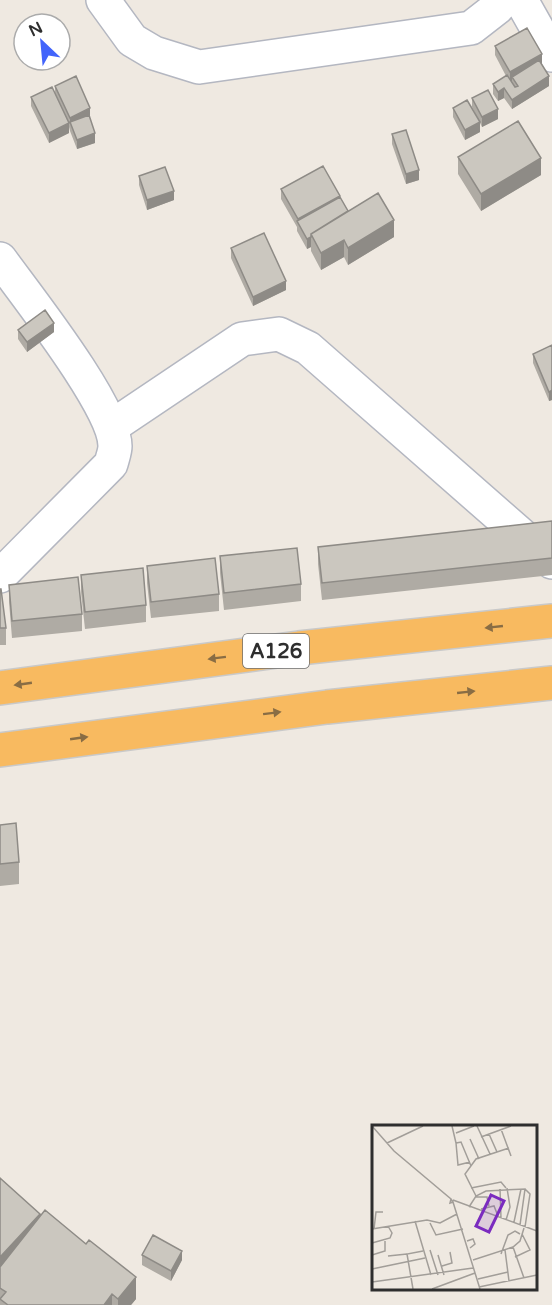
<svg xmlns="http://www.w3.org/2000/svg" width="552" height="1305" viewBox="0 0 552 1305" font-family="'Varela Round',sans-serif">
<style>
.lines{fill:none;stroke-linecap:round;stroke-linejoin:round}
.minor-casing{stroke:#b4b7c1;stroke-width:36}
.trunk-casing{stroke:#c9c9c9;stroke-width:36}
.minor{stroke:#fff;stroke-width:33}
.trunk{stroke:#f8ba60;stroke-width:33}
.wall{fill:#afaba4}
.shaded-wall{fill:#8e8b86}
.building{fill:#cbc7bf;stroke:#8e8b86;stroke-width:1.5}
.oneway{fill:#896d44}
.labels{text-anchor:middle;stroke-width:4.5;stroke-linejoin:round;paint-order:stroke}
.shield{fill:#fff;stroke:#6d6d6d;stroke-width:1.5}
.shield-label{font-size:20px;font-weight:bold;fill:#2e2e2e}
.inset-road{fill:none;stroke:#a29e99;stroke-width:1.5}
.view{fill:#7b2cbf;fill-opacity:0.15;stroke:#7b2cbf;stroke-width:3}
.inset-edge{fill:none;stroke:#2e2e2e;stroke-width:3}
</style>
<rect width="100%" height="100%" fill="#efe9e1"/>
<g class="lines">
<defs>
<path id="minor" d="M103 0 132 40 154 53 199 67 471 28 498 7 500 0
M521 0 552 55
M0 259C26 295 115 407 115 446 115 452 112 459 111 464L0 576
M111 427 242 339 279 334 308 348 552 562"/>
<path id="trunk" d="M0 688 299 648 552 621
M0 750 327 707 552 683"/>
</defs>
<!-- minor casing -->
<use href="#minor" class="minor-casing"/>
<!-- trunk casing -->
<use href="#trunk" class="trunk-casing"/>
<!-- minor -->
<use href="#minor" class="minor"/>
<!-- trunk -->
<use href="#trunk" class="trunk"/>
</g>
<!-- wall -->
<path class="wall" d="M495 46 542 64 549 86 512 109 504 98 498 101 493 94V84L506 76 495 55Z
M55 86 90 117V118L95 143 77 149 70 131 69 127V133L49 143 31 106V97L55 94Z
M472 98 498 119 482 127 472 107Z
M453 108 480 132 465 140 453 117Z
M392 134 419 180 406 184 392 144Z
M458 157 541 175 481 211 458 174Z
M139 176 174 200 147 210 139 185Z
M281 189 340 197 348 211 394 237 348 265 344 257 321 270 311 251V247L307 249 297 231V227L281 199Z
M231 248 286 290 253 306 231 258Z
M18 330 54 332 27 352 18 339Z
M552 345V400L549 401 533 363V354Z
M552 521V575L322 600 318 564V547Z
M220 556 301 584V601L224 610 220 573Z
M147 566 219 594V611L151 618 147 583Z
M81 575 146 605V622L85 629 81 592Z
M9 585 82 614V631L12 638 9 602Z
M0 589 6 628V645H0Z
M0 825 19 862V884L0 886Z
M0 1178 40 1217 136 1299 131 1305H0Z
M142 1255 182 1260 171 1281 142 1265Z"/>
<!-- shaded-wall -->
<path class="shaded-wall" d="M542 54V64L512 77V81L510 82V72Z
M549 76V86L512 109V100Z
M504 88V98L498 101V92Z
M90 108V117L72 126 70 122V127V118Z
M498 109V119L482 127V117Z
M480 122V132L465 140V130Z
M69 123V133L49 143V133Z
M95 133V143L77 149V140Z
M541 158V175L481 211V194Z
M419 170V180L406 184V174Z
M174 191V200L147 210V200Z
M340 196V205L298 223V219Z
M394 220V237L348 265V248Z
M311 237V247L307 249V239Z
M344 240V257L321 270V253Z
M286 281V290L253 306V297Z
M54 323V332L27 352V342Z
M552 390V400L549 401V392Z
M40 1214V1235L0 1279V1257Z
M182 1251V1260L171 1281V1271Z
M136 1277V1299L131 1305H118V1299Z
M112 1294V1305H104Z"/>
<!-- building -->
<path class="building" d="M527 28 542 54 510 72 495 46Z
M539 60 549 76 512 100 504 88 498 92 493 84 507 75 515 87 518 86 512 77Z
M76 76 90 108 70 118 55 86Z
M52 87 69 123 49 133 31 97Z
M488 90 498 109 482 117 472 98Z
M467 100 480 122 465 130 453 108Z
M89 115 95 133 77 140 70 122Z
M518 121 541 158 481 194 458 157Z
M406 130 419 170 406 174 392 134Z
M323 166 340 196 298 219 281 189Z
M165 167 174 191 147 200 139 176Z
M378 193 394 220 348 248 344 240 321 253 311 234Z
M340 197 348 211 311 234V237L307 239 297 221Z
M264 233 286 281 253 297 231 248Z
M45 310 54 323 27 342 18 330Z
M552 345V390L549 392 533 354Z
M552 521V558L322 583 318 547Z
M297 548 301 584 224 593 220 556Z
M215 558 219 594 151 602 147 566Z
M143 568 146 605 85 612 81 575Z
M78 577 82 614 12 621 9 585Z
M0 589H1L6 628H0Z
M16 823 19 862 0 864V825Z
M0 1178 40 1214 0 1257Z
M45 1210 86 1244 89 1240 136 1277 118 1299 112 1294 104 1305H8L0 1299 6 1292 0 1288V1267Z
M153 1235 182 1251 171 1271 142 1255Z"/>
<!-- one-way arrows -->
<defs><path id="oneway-solid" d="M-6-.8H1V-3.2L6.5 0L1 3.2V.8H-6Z" transform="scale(1.5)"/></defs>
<g class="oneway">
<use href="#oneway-solid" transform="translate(494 627) rotate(174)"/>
<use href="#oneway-solid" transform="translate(217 658) rotate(173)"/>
<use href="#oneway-solid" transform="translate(23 684) rotate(172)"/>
<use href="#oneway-solid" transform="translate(466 692) rotate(-6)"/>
<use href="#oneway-solid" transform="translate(272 713) rotate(-7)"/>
<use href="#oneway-solid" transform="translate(79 738) rotate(-8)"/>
</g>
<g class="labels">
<!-- shield labels -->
<rect class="shield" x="243" y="634" width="66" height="34" rx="4.5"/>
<g class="shield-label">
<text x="276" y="658">A126</text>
</g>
</g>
<!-- overview -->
<g transform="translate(372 1125)">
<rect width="165" height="165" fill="#efe9e1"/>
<path class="inset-road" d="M0 1 22 26 79 74 78 78 81 77 79 74M80 1 84 18 89 17 99 41M105 1 118 29M129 4 139 31M84 8 102 1M117 9 125 27M109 12 139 1M98 14 107 34M15 18 51 1M84 18 86 40 98 37M99 63 129 57 134 63M128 64 129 93M153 64 158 69 153 102M104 71 93 49 104 34 137 23M103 72H115L117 81M81 75 165 106M81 77 108 164M97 82 104 71 114 66 153 64 148 100M109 84 122 81 126 91M134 95 138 82 135 63M43 96 59 150M142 97 149 64M58 98 64 110 91 104M0 104 55 95 68 98 85 89M2 104 4 87H11M95 116 101 114 103 119 98 123M0 118 18 113 20 108 16 101M141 122 152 153M58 125 66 150M133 125 137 156M129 129 136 110 143 106 148 109M0 130 13 126V116M66 130 72 150M16 131 35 129M143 132 158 125 150 109M101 135 141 122 148 116 152 103M70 141 80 138 78 127M0 144 53 133M106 154 136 147M0 157 101 143M107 162 165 150M41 164 35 129 51 126M60 164 103 148"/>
<path class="view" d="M119 70 132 76 117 107 104 101Z"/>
<rect width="165" height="165" class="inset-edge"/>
</g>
<!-- north arrow -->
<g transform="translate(42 42) rotate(334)"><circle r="28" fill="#ffffff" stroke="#ababab" stroke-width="1.5"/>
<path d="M0-4.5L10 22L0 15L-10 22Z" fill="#4264fb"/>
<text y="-9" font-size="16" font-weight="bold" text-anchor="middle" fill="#2e2e2e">N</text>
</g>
</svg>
